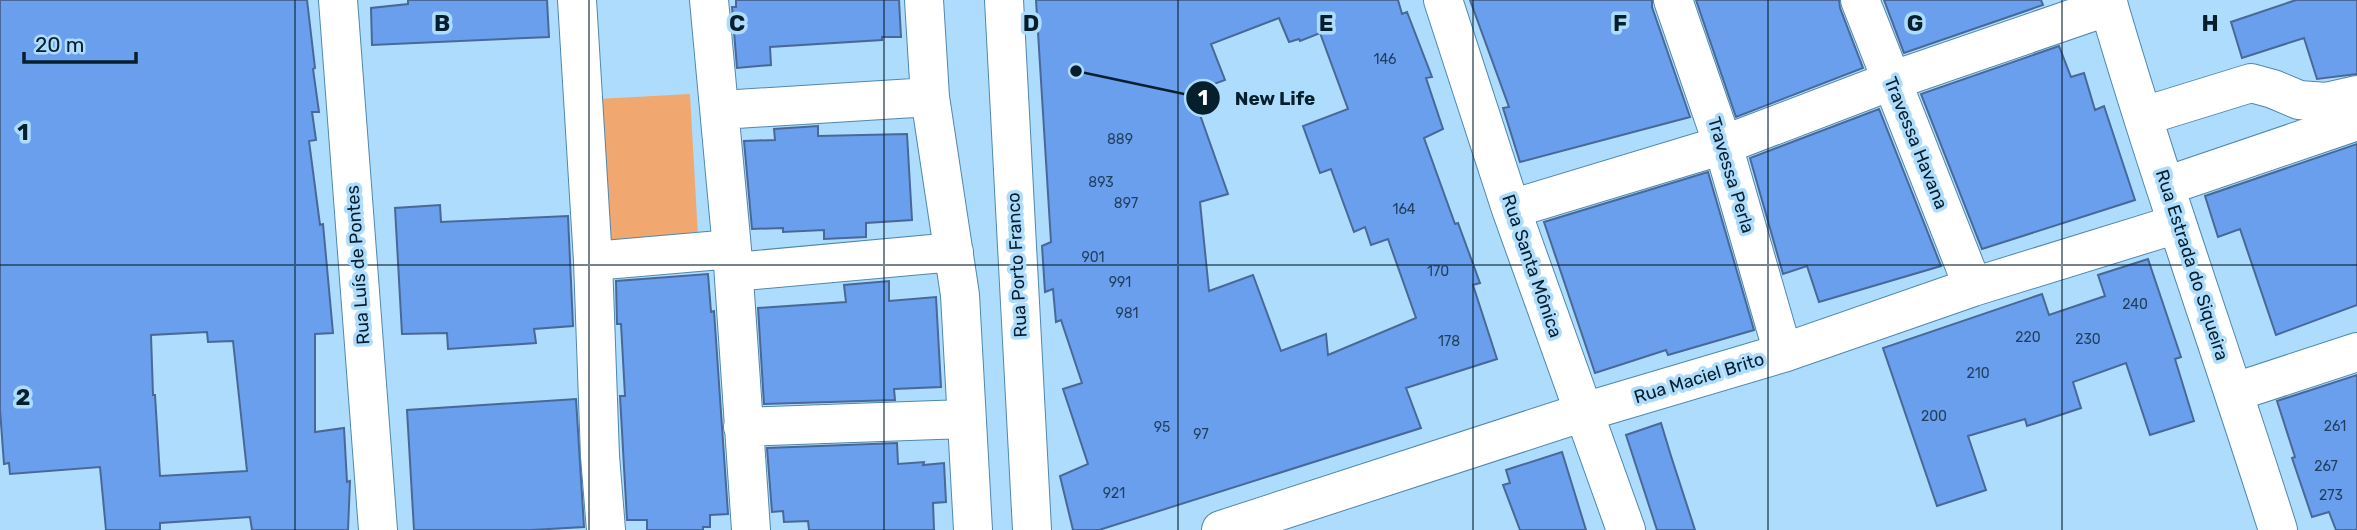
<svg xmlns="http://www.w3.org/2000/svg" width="2357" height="530" viewBox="0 0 2357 530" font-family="Rubik,sans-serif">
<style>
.green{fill:#f0a870}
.building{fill:#6a9fee;stroke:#496897;stroke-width:2;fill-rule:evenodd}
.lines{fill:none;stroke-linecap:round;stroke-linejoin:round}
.minor-casing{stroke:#4f88ad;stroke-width:40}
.minor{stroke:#fff;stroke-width:38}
.grid{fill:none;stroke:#061f2d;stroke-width:2;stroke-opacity:0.55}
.labels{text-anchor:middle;stroke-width:7;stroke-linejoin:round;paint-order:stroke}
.number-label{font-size:14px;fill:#1f3f5d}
.street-label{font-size:18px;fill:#061f2d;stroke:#addcfc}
.grid-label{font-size:23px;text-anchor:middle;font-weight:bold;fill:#061f2d;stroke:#addcfc;stroke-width:7;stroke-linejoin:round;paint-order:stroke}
.leader{fill:none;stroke:#061f2d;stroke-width:2.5}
.callout-dot{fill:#061f2d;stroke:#addcfc;stroke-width:2.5}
.mark-label{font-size:21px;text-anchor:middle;font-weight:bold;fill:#fff}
.callout-label{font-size:19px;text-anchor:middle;font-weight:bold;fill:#061f2d;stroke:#addcfc;stroke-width:7;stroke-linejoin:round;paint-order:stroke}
</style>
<rect width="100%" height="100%" fill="#addcfc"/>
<!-- green -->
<path class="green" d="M690 94 698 237 605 242 597 99Z"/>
<!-- building -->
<path class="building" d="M0 0H307L315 68 313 69 319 112H312L316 140 309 141 320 225 323 224 333 333 315 334V432L344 428 347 482 350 481 348 530H252L250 517 160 523V530H106L100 467 10 474 9 463 4 464 0 410ZM207 332 208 342 233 341 247 471 160 476 155 395H153L151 335Z
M408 0H547L549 37 372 45 371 8 408 4Z
M736 0H899L901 37H882V40L770 47 771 65 737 68 732 7H736Z
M1036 0H1398L1402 14 1407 12 1432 77 1426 78 1443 129 1424 138 1455 224 1458 223 1480 283 1473 285 1497 359 1406 388 1421 428 1099 530H1073L1060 476 1088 464 1063 389 1082 383 1061 320 1056 322 1053 289 1045 292 1042 246 1051 242ZM1279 18 1289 42 1299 39 1300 41 1320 33 1348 109 1303 126 1320 173 1331 169 1354 232 1365 227 1371 245 1388 239 1416 318 1328 355 1326 334 1281 351 1253 275 1209 291 1200 202 1228 194 1192 92 1225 80 1211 44Z
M1470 0H1652V7L1690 117 1520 162 1503 108 1509 107Z
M1696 0H1839L1840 8 1863 68 1736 117Z
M1884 0H2041L2043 5 1904 53Z
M2296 0H2357V74L2317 79 2304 38 2242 58 2231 22Z
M2059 46 2071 77 2084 73 2095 110 2104 106 2135 200 1982 249 1921 94Z
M1879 109 1941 266 1819 302 1807 266 1783 274 1750 158Z
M818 126V136L907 134 912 220 866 223V237L824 239V230L783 232V228L752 229 744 141 775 140 774 129Z
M2357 144V305L2276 335 2240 229 2218 237 2205 196Z
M1708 172 1754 330 1668 355 1666 350 1595 373 1544 222Z
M440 205 441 222 568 216 573 326 534 329 536 343 448 349 447 333 402 334 395 208Z
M2148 259 2181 357 2175 359 2194 421 2150 435 2126 363 2073 382 2081 408 2027 426 2025 419 1968 436 1986 490 1937 506 1883 348 2042 294 2049 315 2105 296 2098 275Z
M708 274 711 312 714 311 728 514 710 515V527H703V530H647V520H627L620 396H625L621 324H617L616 281Z
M889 281V301L936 297 941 387 894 389 895 400 764 404 758 308 846 302 844 285Z
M2357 375V530H2336L2329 512 2312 517 2292 458 2295 457 2277 401Z
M576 399 584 527 531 530H414L407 410Z
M1661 423 1671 456 1695 530H1657L1626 435Z
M897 443 898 464 924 462 923 465 944 463 946 502 933 503 934 530H809L808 521 784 522 783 511 772 512 767 448Z
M1562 452 1586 530H1520L1503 485 1510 483 1506 470Z"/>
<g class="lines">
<defs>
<path id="minor" d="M338 0 378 530
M577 0 593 261 600 456 606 530
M709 0 732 249 751 530
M924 0 930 97 960 295 973 530
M1004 0 1032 530
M1443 0 1511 209 1626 530
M1673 0 1723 145 1783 353
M1860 0 1973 287
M2107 0C2159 178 2222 353 2278 530
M721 110 930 97
M2144 116 2251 83 2273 89 2299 100 2326 102 2357 95
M2166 186 2357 121
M1511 209 1723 145 1891 81 2109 6
M593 261 732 249
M734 272 954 252
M2235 392 2357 352
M743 427 965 419
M1221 530 1584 412 1783 353 1973 287 2177 224"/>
</defs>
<!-- minor casing -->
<use href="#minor" class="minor-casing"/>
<!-- minor -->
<use href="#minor" class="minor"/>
</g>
<!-- grid -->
<path class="grid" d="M295 0V530M589 0V530M884 0V530M1178 0V530M1473 0V530M1768 0V530M2062 0V530M0 265H2357"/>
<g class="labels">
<!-- number labels -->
<g class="number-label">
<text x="1385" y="64">146</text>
<text x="1120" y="144">889</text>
<text x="1101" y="187">893</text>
<text x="1126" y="208">897</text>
<text x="1404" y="214">164</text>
<text x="1093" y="262">901</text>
<text x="1438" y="276">170</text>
<text x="1120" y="287">991</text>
<text x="2135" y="309">240</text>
<text x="1127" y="318">981</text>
<text x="2028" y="342">220</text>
<text x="2088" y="344">230</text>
<text x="1449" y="346">178</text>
<text x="1978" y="378">210</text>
<text x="1934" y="421">200</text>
<text x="2335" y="431">261</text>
<text x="1162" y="432">95</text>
<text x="1201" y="439">97</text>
<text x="2326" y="471">267</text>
<text x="1114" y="498">921</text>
<text x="2331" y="500">273</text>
</g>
<!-- street labels -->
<g class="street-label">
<text transform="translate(1916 143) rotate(68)" y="6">Travessa Havana</text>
<text transform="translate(1731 175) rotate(73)" y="6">Travessa Perla</text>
<text transform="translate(358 265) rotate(-94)" y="6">Rua Luís de Pontes</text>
<text transform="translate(1017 265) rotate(-93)" y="6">Rua Porto Franco</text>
<text transform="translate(2192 265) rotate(72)" y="6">Rua Estrada do Siqueira</text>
<text transform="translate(1532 266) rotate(71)" y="6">Rua Santa Mônica</text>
<text transform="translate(1699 378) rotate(-17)" y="6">Rua Maciel Brito</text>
</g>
</g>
<g class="grid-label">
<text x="442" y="31">B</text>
<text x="737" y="31">C</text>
<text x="1031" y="31">D</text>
<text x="1326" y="31">E</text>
<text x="1620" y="31">F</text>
<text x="1915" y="31">G</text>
<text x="2210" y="31">H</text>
<text x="23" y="140">1</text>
<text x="23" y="405">2</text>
</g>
<!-- callouts -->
<path class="leader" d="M1076 71L1203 98"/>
<g class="callout-dot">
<circle cx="1076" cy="71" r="7"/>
<circle cx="1203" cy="98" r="18"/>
</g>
<g class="mark-label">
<text x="1203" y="105">1</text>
</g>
<g class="callout-label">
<text x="1275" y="105">New Life</text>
</g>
<!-- scale -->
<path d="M24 52v10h112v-10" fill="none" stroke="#061f2d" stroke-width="3.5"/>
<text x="35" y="52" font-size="21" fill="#061f2d" stroke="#addcfc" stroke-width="5" paint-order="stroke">20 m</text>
</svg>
